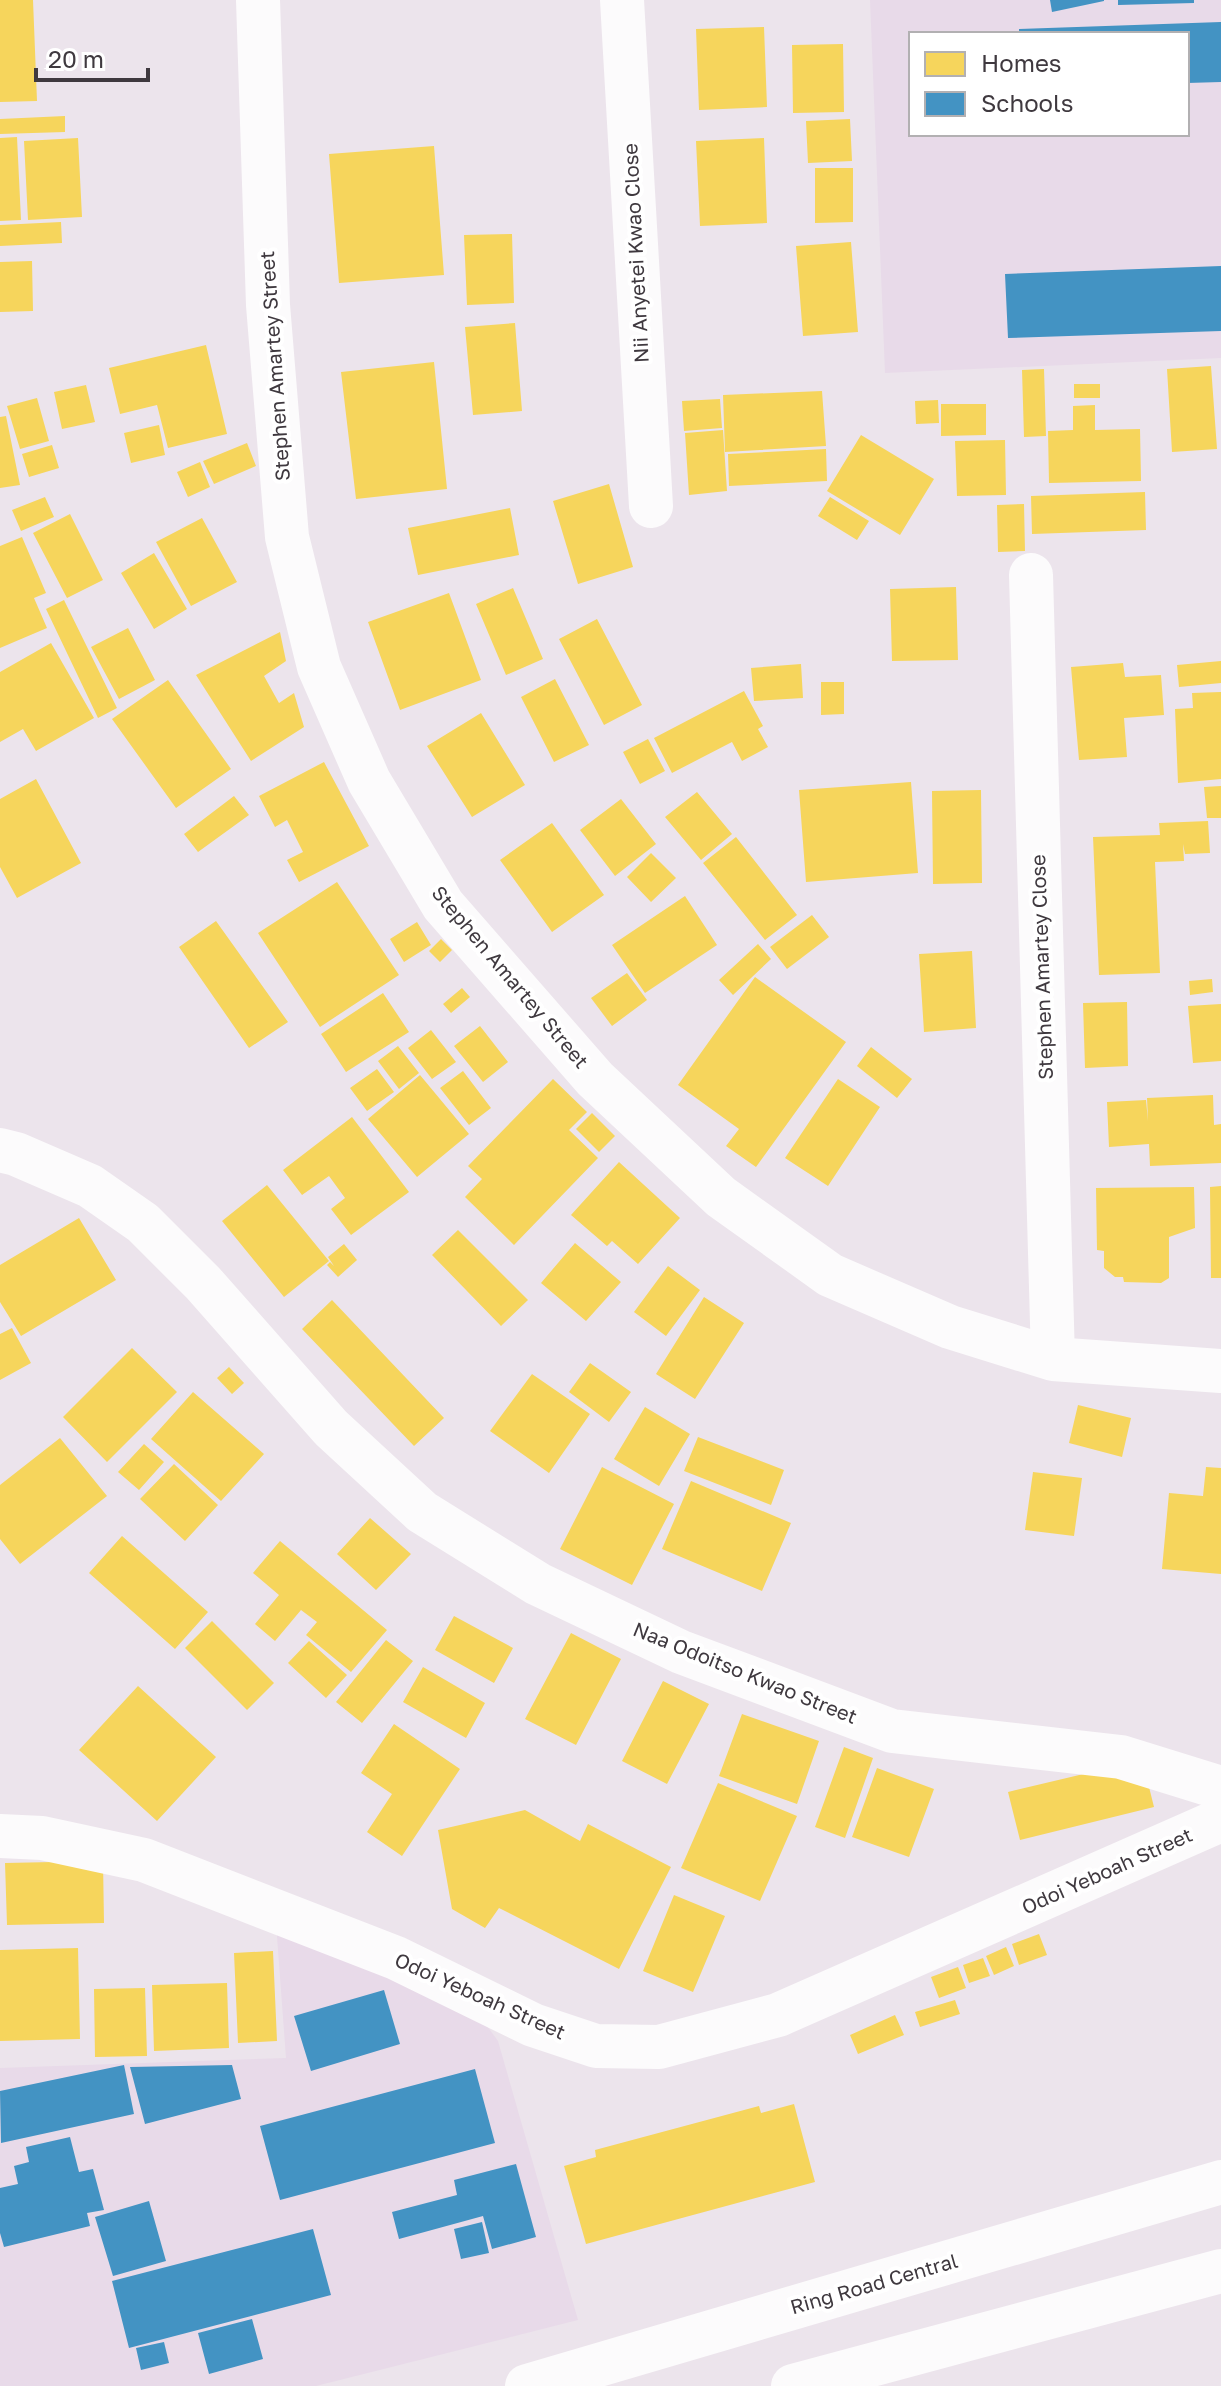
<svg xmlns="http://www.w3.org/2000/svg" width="1221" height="2386" viewBox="0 0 1221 2386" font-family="'Golos Text',sans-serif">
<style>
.built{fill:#e8dae9;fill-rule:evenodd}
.homes{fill:#f6d55c}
.schools{fill:#4393c3}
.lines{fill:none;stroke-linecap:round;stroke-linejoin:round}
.minor{stroke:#fcfbfc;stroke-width:44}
.major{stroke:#fcfbfc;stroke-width:44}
.labels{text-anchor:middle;stroke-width:8;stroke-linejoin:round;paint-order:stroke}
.street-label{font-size:20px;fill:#3f393f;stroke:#fff}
</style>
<rect width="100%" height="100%" fill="#ece4ec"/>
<!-- built -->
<path class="built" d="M870 0H1221V358L885 373ZM911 34H1187V134H911Z
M276 1923 476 2011 498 2041 578 2320 316 2386H0V2068L286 2058Z"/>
<!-- homes -->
<path class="homes" d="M0 0H33L37 101 0 102Z
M764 27 767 107 699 110 696 29Z
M843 44 844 112 793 113 792 45Z
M65 116V132L0 134V119Z
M850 119 852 161 808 163 806 121Z
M17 137 21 220 0 221V138Z
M78 138 82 217 28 220 24 141Z
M764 138 767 223 700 226 696 141Z
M434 146 444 275 339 283 329 154Z
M815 168H853V222L815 223Z
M61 222 62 243 0 246V225Z
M512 234 514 303 467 305 464 235Z
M851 242 858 332 803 336 796 246Z
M32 261 33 311 0 312V262Z
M515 323 522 411 473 415 465 327Z
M206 345 227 434 168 448 157 405 120 414 109 368Z
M434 362 447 489 356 499 341 372Z
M1211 366 1217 449 1172 452 1167 369Z
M1044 369 1046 436 1024 437 1022 370Z
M1074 384H1100V398H1074Z
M86 385 95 422 62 429 54 392Z
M822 391 826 446 725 452 723 395Z
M37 398 49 441 20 449 7 406Z
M720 399 722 428 684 431 682 401Z
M938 400 939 423 916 424 915 401Z
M941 404H986V435L941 436Z
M1095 405V430L1140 429 1141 481 1049 483 1048 431 1073 430V406Z
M6 416 20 485 0 488V417Z
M159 425 165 455 131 463 124 433Z
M723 430 727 491 689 495 685 433Z
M861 435 934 479 900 535 827 491Z
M1005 440 1006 495 957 496 955 441Z
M247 443 256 466 214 484 203 461Z
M52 445 59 468 29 477 22 454Z
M826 449 827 481 729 486 728 454Z
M200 462 210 487 188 497 177 472Z
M609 484 633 567 578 584 553 501Z
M1145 492 1146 530 1032 534 1031 496Z
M45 497 54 517 21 531 12 510Z
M830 497 869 521 857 540 818 516Z
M1024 504 1025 551 998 552 997 505Z
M510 508 519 555 418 575 408 528Z
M70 514 103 580 67 598 33 533Z
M202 518 237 582 191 606 156 542Z
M22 537 46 593 34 598 47 628 0 648V546Z
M154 553 187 609 154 629 121 573Z
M956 587 958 660 892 661 890 589Z
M513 588 543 659 506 675 476 604Z
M449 593 481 680 400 710 368 622Z
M64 600 117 708 98 718 46 609Z
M597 619 642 705 604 725 559 639Z
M128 628 155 680 119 699 91 647Z
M280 632 286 661 264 676 279 703 294 693 304 727 251 761 196 675Z
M51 643 94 718 36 751 23 729 0 742V672Z
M1221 661V683L1179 687 1177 665Z
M1123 663 1125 677 1161 675 1164 715 1124 718 1127 757 1079 760 1071 667Z
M801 664 803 698 754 701 751 668Z
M555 679 589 745 554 762 521 697Z
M168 680 231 769 176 808 112 719Z
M821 682H844V714L821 715Z
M744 691 763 726 758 729 768 747 742 761 732 742 672 773 654 738Z
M1221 692V779L1178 783 1175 709 1193 708 1192 693Z
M481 713 525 785 472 817 427 746Z
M648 739 665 771 640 784 623 752Z
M324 762 369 846 299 882 287 860 303 852 287 820 275 827 259 796Z
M36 779 81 863 17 898 0 867V799Z
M911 782 918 873 806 882 799 790Z
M1221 786V818H1207L1204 787Z
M981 790 982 883 933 884 932 791Z
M697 792 732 834 701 860 665 817Z
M234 796 249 815 198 852 184 834Z
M621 799 656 844 615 876 580 830Z
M1208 821 1210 853 1185 854 1183 844 1184 861 1155 862 1160 973 1099 975 1093 837 1160 835 1159 823Z
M552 823 604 895 552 932 500 860Z
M736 837 797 915 765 940 703 863Z
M651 853 676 878 651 902 627 877Z
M337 882 399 975 320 1027 258 933Z
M685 896 717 945 645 993 612 945Z
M812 915 829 937 787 969 770 947Z
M216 921 288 1022 249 1048 179 947Z
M417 922 431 945 404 962 390 939Z
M441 939 452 950 440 962 429 951Z
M758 944 771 959 733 995 719 980Z
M972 951 976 1028 924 1032 919 954Z
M627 973 647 1000 612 1026 591 998Z
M755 977 846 1042 756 1167 726 1146 739 1129 678 1085Z
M1212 979 1213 992 1190 995 1189 981Z
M462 988 470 997 451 1013 443 1004Z
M383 993 409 1032 346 1072 321 1034Z
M1127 1002 1128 1066 1085 1068 1083 1003Z
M1221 1004V1061L1193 1063 1188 1006Z
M480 1026 508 1062 483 1082 454 1046Z
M431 1030 456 1062 432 1079 408 1048Z
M398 1046 419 1073 399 1089 378 1061Z
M871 1047 912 1079 897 1098 857 1066Z
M377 1069 394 1092 367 1111 350 1088Z
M463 1071 491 1108 469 1125 440 1088Z
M420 1075 469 1134 417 1177 368 1119Z
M553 1079 587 1112 569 1130 598 1158 514 1245 465 1197 482 1179 468 1166Z
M838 1079 880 1107 828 1186 785 1158Z
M1213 1095 1214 1125 1221 1124V1163L1150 1166 1149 1144 1109 1147 1107 1102 1146 1100 1148 1121 1147 1098Z
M592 1113 615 1136 599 1152 576 1129Z
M352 1117 409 1192 351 1235 331 1209 345 1198 329 1176 302 1195 283 1170Z
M619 1162 680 1218 638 1264 612 1241 607 1246 571 1215Z
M267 1185 329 1261 284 1297 222 1221Z
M1221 1186V1278H1211L1210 1187Z
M1194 1187 1195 1228 1169 1237V1278L1161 1283 1124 1282 1123 1277H1115L1104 1268V1251L1097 1250 1096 1188Z
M79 1218 116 1280 21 1336 0 1302V1265Z
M458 1230 528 1300 501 1326 432 1255Z
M575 1243 621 1282 586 1321 541 1283Z
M344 1244 357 1260 338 1277 327 1265 330 1262 334 1266 328 1257Z
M668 1266 700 1290 666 1336 634 1312Z
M704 1297 744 1323 695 1399 656 1374Z
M332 1300 444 1418 414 1446 302 1329Z
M12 1328 31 1363 0 1380V1334Z
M132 1348 177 1392 107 1462 63 1417Z
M590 1363 631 1392 609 1422 569 1392Z
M229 1367 244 1383 232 1394 217 1378Z
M532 1374 590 1414 549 1473 490 1431Z
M193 1392 264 1454 221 1501 151 1439Z
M1078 1405 1131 1418 1122 1457 1069 1443Z
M645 1407 690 1434 659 1486 614 1459Z
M698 1437 784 1470 771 1505 684 1471Z
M60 1438 107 1496 20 1564 0 1539V1485Z
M144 1444 164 1462 139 1490 118 1472Z
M174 1464 218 1505 185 1541 140 1499Z
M602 1467 674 1504 632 1585 560 1549Z
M1206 1467 1221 1468V1574L1162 1569 1169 1493 1203 1496Z
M1033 1472 1082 1478 1074 1536 1025 1530Z
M691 1481 791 1523 762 1591 662 1549Z
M370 1518 411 1554 376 1590 337 1554Z
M122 1536 208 1612 175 1649 89 1573Z
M280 1541 387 1630 351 1672 306 1635 317 1622 301 1610 275 1641 255 1624 279 1595 253 1573Z
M454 1616 513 1648 494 1683 435 1650Z
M212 1621 274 1683 247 1710 185 1648Z
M571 1633 621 1659 576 1745 525 1719Z
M386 1640 413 1661 362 1723 336 1702Z
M309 1641 347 1675 326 1698 288 1663Z
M423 1667 485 1703 466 1738 403 1702Z
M663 1681 709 1704 667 1784 622 1761Z
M138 1686 216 1757 157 1821 79 1750Z
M742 1714 819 1741 797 1804 719 1776Z
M394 1724 460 1769 402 1856 367 1832 392 1794 361 1773Z
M844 1747 873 1758 845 1838 815 1827Z
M877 1768 934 1789 909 1857 852 1837Z
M1096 1771 1146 1775 1154 1807 1020 1840 1008 1792Z
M718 1783 797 1816 760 1901 681 1868Z
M525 1810 580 1841 588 1824 671 1867 619 1969 499 1908 485 1928 452 1909 438 1830Z
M103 1861 104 1923 7 1925 5 1863Z
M674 1895 725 1916 693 1992 643 1971Z
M1039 1934 1047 1955 1019 1965 1012 1944Z
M1006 1947 1014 1966 994 1975 986 1956Z
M78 1948 80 2039 0 2041V1950Z
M273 1951 277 2041 238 2043 234 1953Z
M983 1958 990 1976 969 1983 963 1965Z
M958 1967 966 1988 939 1998 931 1977Z
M227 1983 229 2048 154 2051 152 1985Z
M145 1988 147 2056 95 2057 94 1989Z
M955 2000 960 2014 920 2027 915 2012Z
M895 2015 904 2035 858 2054 850 2035Z
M794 2104 815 2182 586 2244 564 2166 596 2157 595 2150 759 2106 761 2113Z"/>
<!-- schools -->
<path class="schools" d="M1050 0H1104V1L1052 12Z
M1118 0H1194V3L1118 5Z
M1221 22V82L1187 83V34H1019V29Z
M1221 266V331L1008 338 1005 274Z
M384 1990 400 2044 311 2071 294 2016Z
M124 2065 134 2114 1 2143 0 2091Z
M232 2065 241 2099 145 2124 130 2067Z
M475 2069 495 2143 280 2200 260 2126Z
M70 2137 79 2172 93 2169 104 2210 87 2213 90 2226 4 2247 0 2233V2188L18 2184 14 2166 29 2162 26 2147Z
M516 2164 536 2237 492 2249 483 2216 399 2239 392 2212 457 2195 454 2180Z
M149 2201 166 2261 113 2276 95 2217Z
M482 2222 489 2253 461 2259 454 2229Z
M313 2229 331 2295 129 2348 112 2281Z
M252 2319 263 2359 209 2374 198 2333Z
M164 2342 169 2363 141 2370 136 2348Z"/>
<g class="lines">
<!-- minor -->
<path class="minor" d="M258 0 268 305 287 537 319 667 369 781 443 905 595 1079 721 1197 830 1275 950 1327 1053 1359 1221 1371
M622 0 651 506
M1031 575 1053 1359
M0 1150 16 1154 90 1186 143 1223 203 1283 331 1428 422 1512 538 1584 681 1652 892 1731 1121 1757 1221 1788
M0 1836 42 1838 144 1860 396 1958 533 2025 596 2046 659 2047 778 2015 1221 1820"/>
<!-- major -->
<path class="major" d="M527 2386 1221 2182
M793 2386 1221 2271"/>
</g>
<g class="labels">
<!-- street labels -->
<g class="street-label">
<text transform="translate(636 253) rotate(-93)" y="7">Nii Anyetei Kwao Close</text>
<text transform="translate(275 366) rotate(-94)" y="7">Stephen Amartey Street</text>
<text transform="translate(1042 967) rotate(-92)" y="7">Stephen Amartey Close</text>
<text transform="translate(510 977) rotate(50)" y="7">Stephen Amartey Street</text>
<text transform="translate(745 1673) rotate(22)" y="7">Naa Odoitso Kwao Street</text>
<text transform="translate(1107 1871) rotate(-24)" y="7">Odoi Yeboah Street</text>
<text transform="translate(480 1996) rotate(24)" y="7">Odoi Yeboah Street</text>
<text transform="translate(874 2284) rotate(-16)" y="7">Ring Road Central</text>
</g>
</g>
<!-- legend -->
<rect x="909" y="32" width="280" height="104" fill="#ffffff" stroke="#b2b0b2" stroke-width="2"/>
<rect x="925" y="52" width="40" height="24" fill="#f6d55c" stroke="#b2b0b2" stroke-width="2"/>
<text x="981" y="72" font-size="24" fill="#3f393f">Homes</text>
<rect x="925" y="92" width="40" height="24" fill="#4393c3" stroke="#b2b0b2" stroke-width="2"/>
<text x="981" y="112" font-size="24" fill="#3f393f">Schools</text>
<!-- scale -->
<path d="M36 68v12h112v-12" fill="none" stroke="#3f393f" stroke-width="4"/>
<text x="48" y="68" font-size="24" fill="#3f393f" stroke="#ffffff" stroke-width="6" paint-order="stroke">20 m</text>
</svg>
